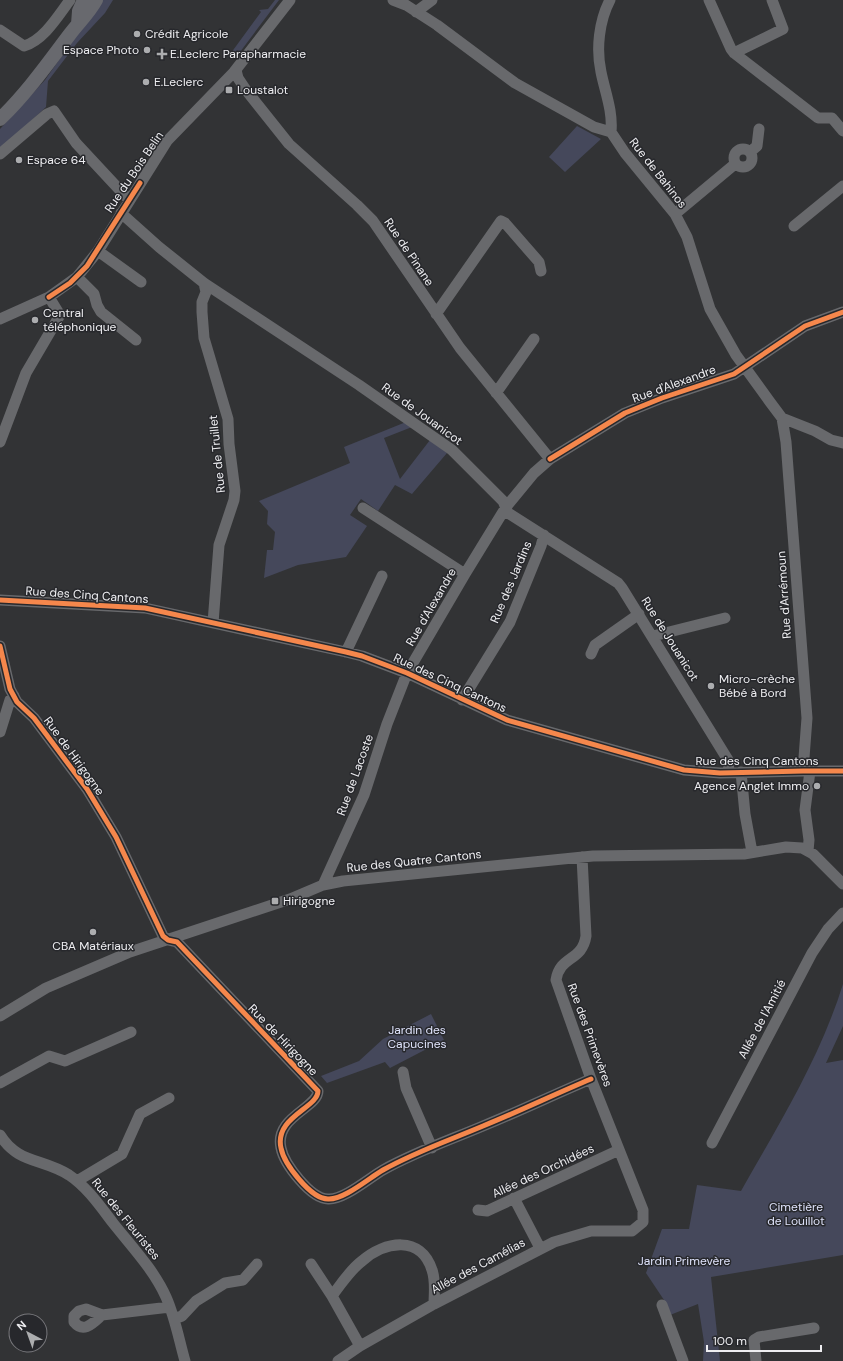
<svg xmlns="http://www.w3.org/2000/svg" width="843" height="1361" viewBox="0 0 843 1361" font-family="'DM Sans',sans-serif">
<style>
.green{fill:#45485b}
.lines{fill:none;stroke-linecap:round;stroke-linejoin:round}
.minor{stroke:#68696c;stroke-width:11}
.major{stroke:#68696e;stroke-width:14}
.cycleway-casing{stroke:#27282c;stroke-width:8}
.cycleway{stroke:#f5874c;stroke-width:5}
.poi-dot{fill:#acadaf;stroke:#27282c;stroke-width:1.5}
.labels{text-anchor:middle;stroke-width:3;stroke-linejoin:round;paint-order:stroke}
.poi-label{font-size:12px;fill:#eeeef1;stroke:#27282c;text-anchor:start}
.street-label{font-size:12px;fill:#eeeef1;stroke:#27282c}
.park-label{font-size:12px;fill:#dee2fa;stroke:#27282c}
</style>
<rect width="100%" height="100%" fill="#323335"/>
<!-- green -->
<path class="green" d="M101 0H113L105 13 77 43 48 81 46 107 0 150V129L45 80Z
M275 0H279L240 52 231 58 227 56 228 52 231 53 261 12 259 10 268 9Z
M577 126 601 139 565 172 549 157Z
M406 422 412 427 384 438 400 479 430 440 447 453 412 494 395 485 378 511 361 499 350 515 367 526 346 557 298 565 264 578 267 550H273L275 532 267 524 268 511 259 501 350 463 344 447Z
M843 984V1026L826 1063 843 1060V1255L711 1277 720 1361H703L704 1342 698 1304 670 1315 664 1300 646 1273 662 1229H689L697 1185 741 1191C779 1124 820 1058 843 984Z
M431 1014 444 1040 390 1068 385 1062 327 1083 321 1076 359 1061 383 1039Z"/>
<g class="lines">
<!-- minor -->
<path class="minor" d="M393 0 406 5 437 25 515 83 594 127 611 132 625 153 675 214 687 237 710 309 736 355 770 402 782 418 815 431 831 440 843 443
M610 0C599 21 596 49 601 72 605 92 613 111 611 132
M709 0 731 49 734 53 818 118H832L843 131
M416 12 432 0
M0 30 24 46C44 40 58 16 70 0
M734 53 783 29 772 0
M236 70 238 78 246 90 289 144 357 205 373 221 460 348 550 459
M734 158a9 9 0 1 1 18 0a9 9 0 1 1-18 0Z
M750 152 757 146 759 129
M0 154 47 114 54 111 76 143 129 200
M121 213 159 247 204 283 359 385 452 450 503 501 508 513 618 583 622 588 728 760 729 773
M675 214 735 164
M794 226 843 186
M98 251 141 282
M77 277 94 294 97 305 101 312 136 340
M204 283 206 292 202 302V312L204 338 228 419 229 444 235 491 234 500 219 545 213 623
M436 314 501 221 505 223 539 262 541 271
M0 319 49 297 77 277 98 251 167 141 234 72 290 0
M496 393 534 339
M782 418 786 442 807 718 803 771
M0 442 26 373 60 315 49 297
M363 508 465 574
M0 600 145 608 346 652 362 656 407 673 507 720 684 770 720 773 803 771H843
M653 636 725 618
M0 646 10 689 17 702 34 718 87 789 116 837 163 936 168 940 177 942 318 1091C318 1108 274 1117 281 1148 284 1164 311 1199 328 1199 344 1200 369 1178 383 1170 415 1152 450 1140 483 1126 520 1111 555 1094 591 1079
M346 652 382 576
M591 654 595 645 639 614
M462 700 510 622 541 546 544 535
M0 732 10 700 14 696
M741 772 745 814 752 852
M808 851 809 840 805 810 810 771
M323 885 364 795 387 724 407 673 465 574 506 507 534 473 550 459 625 413 662 398 734 374 805 326 843 312
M0 1016 46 988 130 952 290 899 323 885 343 881 593 856 744 854 786 847 802 848 813 854 843 884
M403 1072 406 1088 432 1148
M0 1083 49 1056 65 1061 131 1032
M0 1135C18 1164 42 1158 69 1175 87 1187 100 1206 113 1223 132 1247 154 1270 166 1297 175 1317 179 1340 185 1361
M712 1143 812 953 828 929 843 913
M77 1181 122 1154 140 1114 169 1098
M514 1198 540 1248
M478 1210 487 1211 619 1150
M311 1264 332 1296 360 1346
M332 1296C341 1284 350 1270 362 1261 385 1241 421 1235 432 1270 436 1281 434 1293 434 1304
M662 1305 683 1361
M102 1315C93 1323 84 1334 74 1322V1316L79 1311 86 1309 102 1315 170 1307
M174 1319 182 1316 196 1301 225 1283 243 1280 257 1264
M338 1361 360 1346 434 1304 554 1242 591 1231H632L643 1222V1210L591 1079 556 980C560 955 582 962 586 936L582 857
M756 1361 754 1340 759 1337 814 1328"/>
<!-- major -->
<path class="major" d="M78 24 79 11 84 0
M0 119C27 93 48 63 70 34 79 22 89 13 96 0"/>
<defs>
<path id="cycleway" d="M49 297 70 283 87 266 140 183
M550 459 625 413 662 398 734 374 805 326 843 312
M0 600 145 608 346 652 362 656 407 673 507 720 684 770 720 773 803 771H843
M0 646 10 689 17 702 34 718 87 789 116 837 163 936 168 940 177 942 318 1091C318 1108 274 1117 281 1148 284 1164 311 1199 328 1199 344 1200 369 1178 383 1170 415 1152 450 1140 483 1126 520 1111 555 1094 591 1079"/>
</defs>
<!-- cycleway casing -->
<use href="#cycleway" class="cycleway-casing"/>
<!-- cycleway -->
<use href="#cycleway" class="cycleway"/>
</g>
<!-- markers -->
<g class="poi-dot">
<circle cx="137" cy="34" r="4"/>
<circle cx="147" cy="50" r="4"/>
<path d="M160 48h4v4h4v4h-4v4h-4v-4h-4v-4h4z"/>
<circle cx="146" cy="82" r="4"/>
<rect x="225" y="86" width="8" height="8" rx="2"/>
<circle cx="19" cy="160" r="4"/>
<circle cx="35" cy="320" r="4"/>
<circle cx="711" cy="686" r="4"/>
<circle cx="817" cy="786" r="4"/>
<rect x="271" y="897" width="8" height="8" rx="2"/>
<circle cx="93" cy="932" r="4"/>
</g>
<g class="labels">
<!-- poi labels -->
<g class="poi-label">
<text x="145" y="38">Crédit Agricole</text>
<text x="139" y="54" text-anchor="end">Espace Photo</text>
<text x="170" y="58">E.Leclerc Parapharmacie</text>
<text x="154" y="86">E.Leclerc</text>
<text x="237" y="94">Loustalot</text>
<text x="27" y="164">Espace 64</text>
<text x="43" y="317">Central<tspan x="43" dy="14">téléphonique</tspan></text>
<text x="719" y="683">Micro-crèche<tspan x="719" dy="14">Bébé à Bord</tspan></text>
<text x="809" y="790" text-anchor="end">Agence Anglet Immo</text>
<text x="283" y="905">Hirigogne</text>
<text x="93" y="950" text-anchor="middle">CBA Matériaux</text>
</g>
<!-- street labels -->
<g class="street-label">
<text transform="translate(134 172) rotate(-56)" y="4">Rue du Bois Belin</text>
<text transform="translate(658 173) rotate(52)" y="4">Rue de Bahinos</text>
<text transform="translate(409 252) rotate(56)" y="4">Rue de Pinane</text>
<text transform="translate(674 384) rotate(-20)" y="4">Rue d'Alexandre</text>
<text transform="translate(422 414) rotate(36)" y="4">Rue de Jouanicot</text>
<text transform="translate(217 454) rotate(-96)" y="4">Rue de Truillet</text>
<text transform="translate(511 582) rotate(-67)" y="4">Rue des Jardins</text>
<text transform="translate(87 595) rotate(4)" y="4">Rue des Cinq Cantons</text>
<text transform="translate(784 595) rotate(-94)" y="4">Rue d'Arrémoun</text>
<text transform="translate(431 607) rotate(-60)" y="4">Rue d'Alexandre</text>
<text transform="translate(670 639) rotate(58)" y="4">Rue de Jouanicot</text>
<text transform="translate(450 683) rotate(25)" y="4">Rue des Cinq Cantons</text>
<text transform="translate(74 756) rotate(54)" y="4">Rue de Hirigogne</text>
<text x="757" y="765">Rue des Cinq Cantons</text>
<text transform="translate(355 775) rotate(-70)" y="4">Rue de Lacoste</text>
<text transform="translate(414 861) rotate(-6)" y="4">Rue des Quatre Cantons</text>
<text transform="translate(762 1019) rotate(-62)" y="4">Allée de l'Amitié</text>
<text transform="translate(590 1035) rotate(70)" y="4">Rue des Primevères</text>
<text transform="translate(283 1040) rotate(46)" y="4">Rue de Hirigogne</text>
<text transform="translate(543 1171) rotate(-25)" y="4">Allée des Orchidées</text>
<text transform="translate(126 1219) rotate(51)" y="4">Rue des Fleuristes</text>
<text transform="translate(478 1266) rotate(-28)" y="4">Allée des Camélias</text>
</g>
<!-- park labels -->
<g class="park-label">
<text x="417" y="1034">Jardin des<tspan x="417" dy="14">Capucines</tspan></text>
<text x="796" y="1211">Cimetière<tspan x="796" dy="14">de Louillot</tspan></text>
<text x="684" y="1265">Jardin Primevère</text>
</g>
</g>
<!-- north arrow -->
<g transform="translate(28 1333) rotate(319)"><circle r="19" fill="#27282c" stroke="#77777b"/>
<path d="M0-3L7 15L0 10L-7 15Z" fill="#acadaf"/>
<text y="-6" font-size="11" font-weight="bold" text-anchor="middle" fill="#eeeef1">N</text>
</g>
<!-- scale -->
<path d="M707 1345v6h114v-6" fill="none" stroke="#eeeef1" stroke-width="2"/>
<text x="713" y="1345" font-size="12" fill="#eeeef1" stroke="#27282c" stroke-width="3" paint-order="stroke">100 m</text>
</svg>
